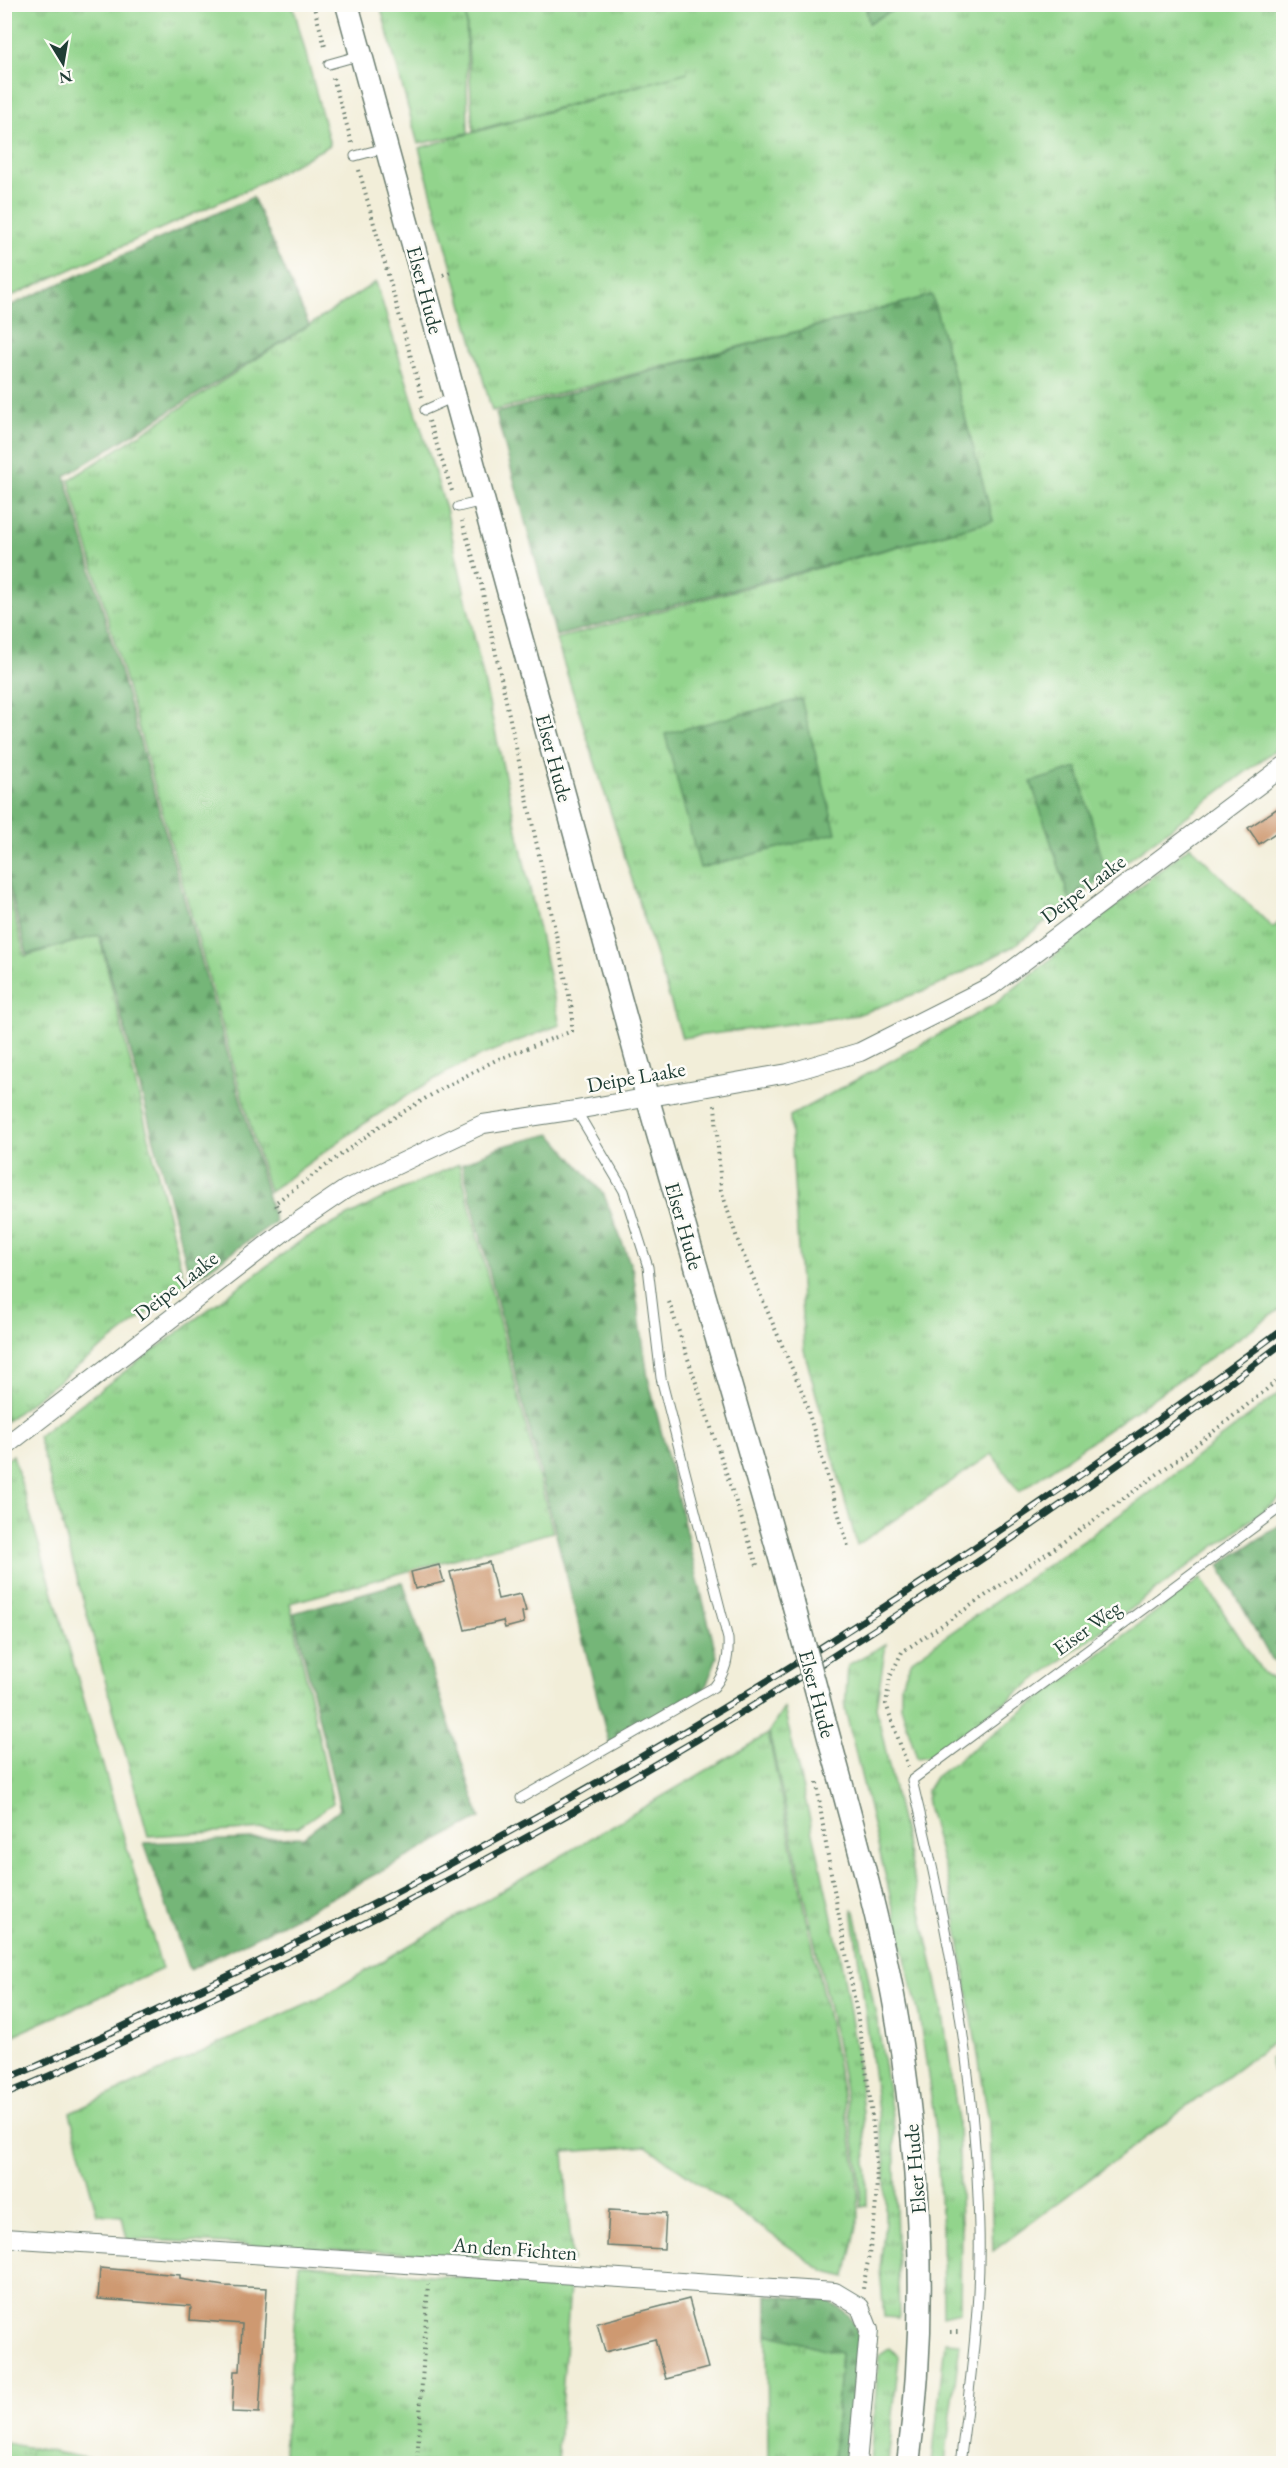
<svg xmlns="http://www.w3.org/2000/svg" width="1288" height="2468" viewBox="0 0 1288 2468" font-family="'EB Garamond',serif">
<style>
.grass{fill:url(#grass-tufts);stroke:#588860;stroke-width:1.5}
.forest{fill:url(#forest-firs);stroke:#4a7a56;stroke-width:1.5}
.building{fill:#ce9971}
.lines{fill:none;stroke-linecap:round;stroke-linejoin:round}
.service-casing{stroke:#697b6e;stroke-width:11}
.minor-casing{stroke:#697b6e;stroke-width:20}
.tertiary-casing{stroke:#697b6e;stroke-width:25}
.path{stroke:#697b6e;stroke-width:4;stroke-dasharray:1.5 4.5;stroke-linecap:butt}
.service{stroke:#fff;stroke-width:9}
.minor{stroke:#fff;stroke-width:18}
.tertiary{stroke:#fff;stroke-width:22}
.rail-casing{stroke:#1f3d34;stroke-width:7}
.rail{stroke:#fdfcf7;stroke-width:4.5;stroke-dasharray:14;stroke-linecap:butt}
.tertiary-bridge-casing{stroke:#697b6e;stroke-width:25;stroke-linecap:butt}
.tertiary-bridge{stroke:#fff;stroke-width:22}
.labels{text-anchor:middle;stroke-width:5;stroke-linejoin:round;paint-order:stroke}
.street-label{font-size:21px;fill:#1f3d34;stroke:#fdfcf7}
</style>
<defs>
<pattern id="grass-tufts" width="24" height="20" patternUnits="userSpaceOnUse" patternTransform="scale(1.5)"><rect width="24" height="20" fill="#92d48c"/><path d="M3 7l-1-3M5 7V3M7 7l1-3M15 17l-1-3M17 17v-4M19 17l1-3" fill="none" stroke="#77ad73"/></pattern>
<pattern id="forest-firs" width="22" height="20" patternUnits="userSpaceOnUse" patternTransform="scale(1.5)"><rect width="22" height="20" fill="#75b678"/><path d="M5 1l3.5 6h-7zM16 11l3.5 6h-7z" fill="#5f9563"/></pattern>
</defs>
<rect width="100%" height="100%" fill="#fdfcf7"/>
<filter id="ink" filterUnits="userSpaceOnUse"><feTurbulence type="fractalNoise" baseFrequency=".0167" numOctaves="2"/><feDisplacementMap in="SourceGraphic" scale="12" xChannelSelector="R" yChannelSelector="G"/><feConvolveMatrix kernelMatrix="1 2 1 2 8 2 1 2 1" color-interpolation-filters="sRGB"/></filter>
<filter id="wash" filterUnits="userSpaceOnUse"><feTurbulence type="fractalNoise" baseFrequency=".008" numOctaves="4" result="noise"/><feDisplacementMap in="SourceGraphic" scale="24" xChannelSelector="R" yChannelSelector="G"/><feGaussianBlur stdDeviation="1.35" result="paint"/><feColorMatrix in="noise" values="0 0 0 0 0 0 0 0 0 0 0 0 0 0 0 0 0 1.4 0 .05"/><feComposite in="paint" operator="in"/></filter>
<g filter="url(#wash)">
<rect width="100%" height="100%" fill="#f2eed9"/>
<!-- grass -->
<path class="grass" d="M865 4 869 22 903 4 1283 5V744L1107 876 1077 769 1032 782 1071 903 1012 947 939 985 857 1015 682 1038 556 639 993 521 932 296 492 411 419 148 688 72 473 131 466 10 468 133 418 144 380 5Z
M4 5H293L330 145 253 187 5 299Z
M376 282 446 509 560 1025C518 1041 474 1056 435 1079 377 1112 323 1153 269 1192L69 480Z
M1190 846 1273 928 1283 918V1307L1019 1492 992 1454 857 1545 804 1350 790 1116 995 1004Z
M5 879 25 956 99 935 185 1284 5 1422Z
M459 1164 553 1532 290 1603 333 1803 298 1827 148 1836 38 1436 302 1240 385 1197Z
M1283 1390V1496L932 1756 917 1758 901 1706V1685L912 1660 1139 1501Z
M13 1455 162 1969 5 2039 4 1462Z
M1201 1578 1263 1673 1283 1685V2035L993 2251 989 2122 951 1892 927 1806V1790L935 1777Z
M886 1644 876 1707 942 2007 958 2121 961 2225 960 2312 943 2316 942 2228 935 2124 919 2015 845 1709 848 1665Z
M784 1708C821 1871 868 2038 867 2206L861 2207 859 2170 837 2045 769 1732Z
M768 1734 834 2047 857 2172 859 2217 846 2277 825 2272 646 2146 564 2152 572 2261 127 2239 122 2216 97 2214 70 2113 325 1995Z
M852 1909 855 1911 878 2025 894 2128 899 2318 884 2317 880 2269 885 2221V2165Z
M1277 2055 1283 2079V2106L1270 2059Z
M299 2264 570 2287 557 2463 283 2464Z
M767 2334 841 2353 833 2463H768Z
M945 2342 960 2343 945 2463H932Z
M889 2348 899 2356 888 2463H870L879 2355Z
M5 2443 114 2463H5Z"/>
<!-- forest -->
<path class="forest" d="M865 4H903V5L869 23Z
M253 197 309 325 65 476 275 1222 191 1281 100 935 27 954 5 871V308Z
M932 295 993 521 556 636 496 413Z
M801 699 836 833 700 868 665 734Z
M1077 768 1107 876 1071 903 1031 782Z
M551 1134 604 1195 633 1271 648 1378 717 1657 705 1689 609 1743 462 1164 499 1147Z
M1283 1523V1666L1271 1659 1219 1565Z
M403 1582 480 1818 292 1919 189 1970 144 1843 303 1837 340 1809 294 1613Z
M767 2295 829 2301 848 2314 859 2335 847 2463H833L841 2353 767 2334Z"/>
<g id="blocks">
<!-- building -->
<path class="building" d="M1284 804V827L1259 844 1248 828Z
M489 1562 498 1599 521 1594 526 1611 522 1612 524 1623 505 1628 503 1621 465 1630 450 1572Z
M439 1565 444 1582 415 1589 411 1572Z
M609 2210 666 2213 664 2249 607 2246Z
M100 2268 180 2275V2279L224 2286 267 2288 259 2413 232 2412 234 2371H240L242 2324 190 2320 191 2306 98 2299Z
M689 2299 708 2368 666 2379 655 2339 605 2352 597 2323Z"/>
</g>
</g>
<g filter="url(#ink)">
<use href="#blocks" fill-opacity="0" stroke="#697b6e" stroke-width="1.5"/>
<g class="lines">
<defs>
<path id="service" d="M329 64 361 55
M355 156 385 148
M425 410 454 397
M458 507 483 501
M521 1798 714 1687C726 1672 729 1658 728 1639L661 1378 648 1267 624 1191 576 1110
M960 2464C970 2386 981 2306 979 2228 976 2076 948 1927 912 1780L1284 1505"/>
<path id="minor" d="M4 1447 290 1227 346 1189 483 1124 576 1110 788 1073 860 1052 991 986 1284 766
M4 2238 835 2292 860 2307 869 2330 857 2464"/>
<path id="tertiary" d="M347 4 647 1096 793 1603
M824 1719C851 1820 881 1921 898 2024 921 2169 928 2318 908 2464"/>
</defs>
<!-- service casing -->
<use href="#service" class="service-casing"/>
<!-- minor casing -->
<use href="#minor" class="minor-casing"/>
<!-- tertiary casing -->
<use href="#tertiary" class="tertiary-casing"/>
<!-- path -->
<path class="path" d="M313 4 326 50
M333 78 352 143
M359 170 422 397
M443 275 451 272
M429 421 453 494
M715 1105 721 1190 740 1247 803 1394 849 1549
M280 1211 275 1203 380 1126 441 1089 496 1060 572 1031V1009L481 584 462 521
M669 1302 757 1565
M908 1767 886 1704 890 1677 902 1652C1033 1564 1162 1476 1284 1375
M817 1783C833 1911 869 2037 876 2166 879 2207 870 2248 863 2289
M950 2332H961
M417 2464 428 2284"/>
<!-- service -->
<use href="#service" class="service"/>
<!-- minor -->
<use href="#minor" class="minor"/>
<!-- tertiary -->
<use href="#tertiary" class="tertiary"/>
<defs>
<path id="rail" d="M4 2080C71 2053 136 2020 201 1989 585 1809 944 1582 1284 1328
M4 2095C78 2065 149 2029 221 1994 596 1816 954 1594 1284 1342"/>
</defs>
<!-- rail casing -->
<use href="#rail" class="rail-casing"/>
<!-- rail -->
<use href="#rail" class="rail"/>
<defs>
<path id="tertiary-bridge" d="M793 1603 824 1719"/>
</defs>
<!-- tertiary-bridge casing -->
<use href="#tertiary-bridge" class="tertiary-bridge-casing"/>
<!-- tertiary-bridge -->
<use href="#tertiary-bridge" class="tertiary-bridge"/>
</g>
</g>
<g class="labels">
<!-- street labels -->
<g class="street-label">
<text transform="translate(425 290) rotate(75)" y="7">Elser Hude</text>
<text transform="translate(554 758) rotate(75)" y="7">Elser Hude</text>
<text transform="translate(1083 889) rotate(-37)" y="7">Deipe Laake</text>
<text transform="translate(636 1077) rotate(-10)" y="7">Deipe Laake</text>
<text transform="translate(684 1226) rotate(74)" y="7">Elser Hude</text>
<text transform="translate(176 1286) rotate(-38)" y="7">Deipe Laake</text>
<text transform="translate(1087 1628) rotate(-36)" y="7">Eiser Weg</text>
<text transform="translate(817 1694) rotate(75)" y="7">Elser Hude</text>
<text transform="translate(915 2169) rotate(-95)" y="7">Elser Hude</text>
<text transform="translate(515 2249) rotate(4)" y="7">An den Fichten</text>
</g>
</g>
<!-- margin -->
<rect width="1288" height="2468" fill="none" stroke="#fdfcf7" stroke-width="24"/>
<!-- north arrow -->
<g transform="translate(63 63) rotate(169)" stroke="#fdfcf7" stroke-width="4.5" paint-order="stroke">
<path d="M0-4.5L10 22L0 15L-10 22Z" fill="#1f3d34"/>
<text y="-9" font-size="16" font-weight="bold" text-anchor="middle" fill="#1f3d34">N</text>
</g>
</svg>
